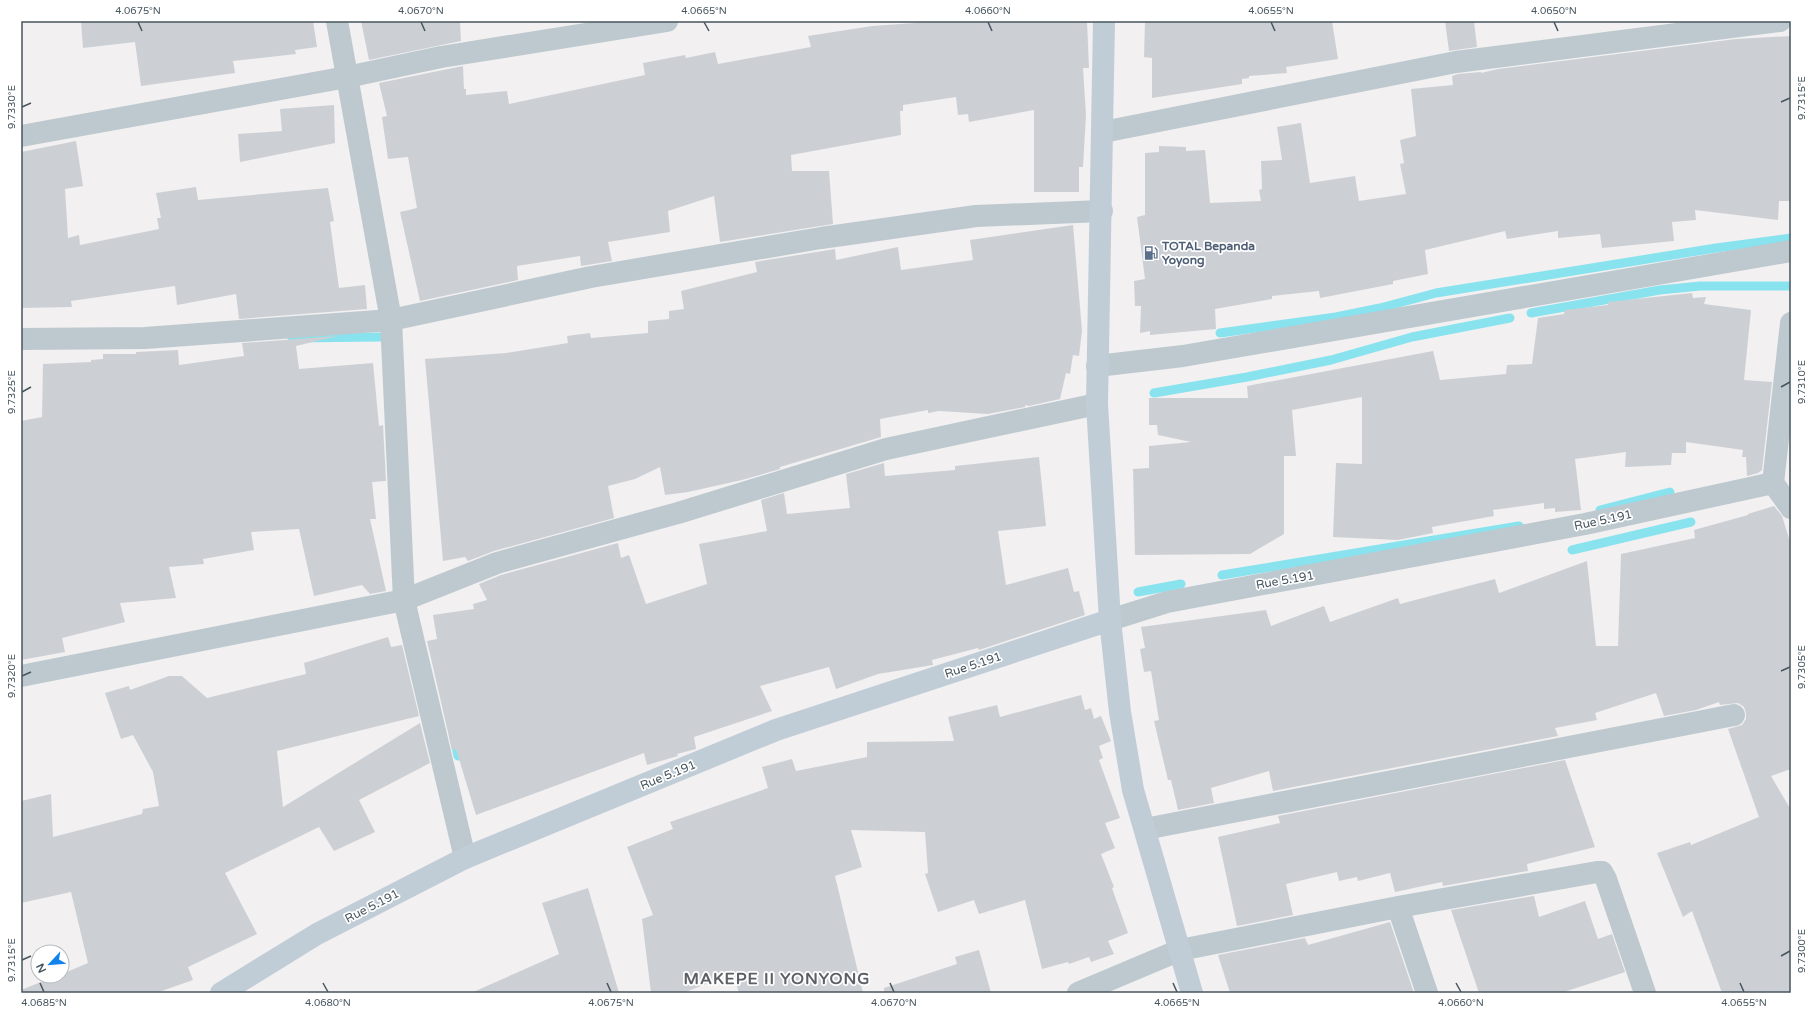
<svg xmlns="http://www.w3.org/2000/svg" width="1812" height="1014" viewBox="0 0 1812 1014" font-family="'Varela Round',sans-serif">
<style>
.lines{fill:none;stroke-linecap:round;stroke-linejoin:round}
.stream{stroke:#89e3ef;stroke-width:9}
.building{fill:#ccd0d5}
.street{stroke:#bdc9cf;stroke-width:22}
.secondary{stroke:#c0cdd7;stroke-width:22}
.ticks{fill:none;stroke:#47555e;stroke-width:1.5}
.labels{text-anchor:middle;stroke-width:3.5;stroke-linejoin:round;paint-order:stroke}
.service-label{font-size:12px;font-weight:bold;fill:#4e5e75;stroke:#fff;text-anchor:start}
.street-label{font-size:12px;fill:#47555e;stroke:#fff}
.district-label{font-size:16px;font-weight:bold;letter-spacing:1px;fill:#5c6165;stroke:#fff}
.neatline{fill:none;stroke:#47555e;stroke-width:1.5}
.ticks-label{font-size:10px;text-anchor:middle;fill:#47555e}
</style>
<rect width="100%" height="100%" fill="#f2f0f0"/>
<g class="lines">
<!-- stream -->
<path class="stream" d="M1531 313 1660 290 1700 286H1791
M1220 333 1336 317 1380 308 1436 293 1716 248 1791 238
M292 338 380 337
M1154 393 1247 377 1331 360 1412 337 1510 318
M1600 510 1670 492
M1572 550 1691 522
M1222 575 1519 526
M1138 592 1181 584
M454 738 458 756"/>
</g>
<!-- building -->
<path class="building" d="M81 21H313L317 47 295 50 296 54 233 61 235 73 141 86 135 42 83 48Z
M361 21H460L461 41 369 60Z
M944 21H1087L1089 68H1083L1086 115 1083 167H1079V192H1034V110L969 122 968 114 958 115 956 97 903 105V111H900L901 135 791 155 792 171H829L833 224 720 242 714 196 668 211 670 232 608 242 612 261 581 266 580 256 517 266 518 280 420 301 400 212 417 208 408 157 388 159 382 117 387 116 379 83 463 66 464 89H466V95L507 91 509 104 645 75 643 63 685 55 686 58 715 52 718 64 811 47 808 36 872 26Z
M1145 21H1332L1338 59 1286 67 1287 73 1249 76V78L1242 79V84L1152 98V58L1144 57Z
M1445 21H1474L1477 47 1449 51Z
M1791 36V201H1779L1778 220 1695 210 1696 220 1672 222 1674 241 1602 248 1600 234 1558 238V231L1507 239 1505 231 1425 250 1428 274 1393 281V284L1320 298 1319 291 1272 296V299L1215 309 1216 329 1150 335V331L1140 333 1141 306H1135L1134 281 1145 279 1137 217 1145 215V153L1159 152V146L1186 147V151L1205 150 1210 203 1261 201 1259 190 1262 189 1261 161 1282 160 1277 127 1301 123 1310 183 1355 176 1359 201 1406 194 1400 164 1404 163 1400 140 1416 136 1411 89 1453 85 1452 76 1458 74 1481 72V73L1498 69 1736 39Z
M334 105 335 143 240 162 238 134 282 131 280 109Z
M76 141 83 186 65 189 68 238 79 235 80 245 159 229 157 218H161L156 193 196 187 198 200 328 188 334 221 330 222 339 288 365 285 367 309 239 319 236 294 177 305 175 286 71 301 72 307 21 308V152Z
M1073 225 1082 331 1079 356 1073 355 1070 374 1066 373 1060 399 1029 406 1025 405V407L988 414 939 411 928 413V410L880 419 881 437 780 467V469L742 480 688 492 665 495 660 467 635 479 608 486 614 518 494 551 468 561 465 557 443 561 425 359 506 353 568 343 567 336 590 333 591 338 648 333V321L669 319V311L684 309 681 291 757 272 755 262 835 249 836 260 898 247 901 270 973 260 970 240Z
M1692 293 1693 298 1706 297 1704 304 1751 310 1744 380 1772 382 1762 470 1758 473 1747 476 1746 457H1742L1743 450 1686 442V453H1672L1671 465 1625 467 1626 452 1575 459 1581 510 1555 512V508L1544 509V503L1493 510 1494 516 1432 527 1433 533 1398 540 1333 537 1336 463 1362 464V397L1292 410 1296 456H1284V534L1250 554 1135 555 1133 469 1149 468V446L1191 442 1158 435 1157 425H1149V398H1248L1247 386 1433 351 1440 380 1506 374 1507 365 1532 364 1538 318 1564 314 1565 310 1608 305V302Z
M338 336 296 346 299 369 373 363 379 426 383 425 386 481 372 482 376 519H370L386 591 370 594 362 585 314 596 299 529 251 532 254 550 203 559 204 564 169 567 176 598 120 603 125 622 62 638 65 652 21 660V421L42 417 43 364 91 362V360L103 359V354H136V352L178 350 179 365 244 356 242 343Z
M1039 457 1046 526 998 531 1006 585 1068 568 1074 592 1079 591 1085 615 979 650 978 648 932 660 933 665 878 674 836 689 829 667 760 686 772 711 694 737 696 749 677 754 678 756 647 765 644 753 476 815 456 749 452 750 427 641 437 639 433 615 474 609 473 604 487 600 479 584 501 575 618 543 621 558 629 555 646 604 707 584 699 544 767 531 761 500 784 493 787 514 850 508 846 474 884 463 885 476 955 470V466Z
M1774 506 1782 516 1791 545V769L1771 776 1791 810V993H1722L1692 911 1683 917 1657 853 1690 842 1691 845 1759 817 1728 729 1742 725 1746 719V713L1744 707 1738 703 1720 705 1719 702 1696 710 1664 716 1656 693 1595 713 1597 720 1555 728 1558 736 1273 791 1269 771 1211 788 1214 803 1178 810 1171 780H1168L1154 721 1159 720 1151 671 1144 672 1140 649 1145 648 1141 627 1266 610 1271 626 1324 606 1330 622 1398 598 1400 604 1495 579 1499 593 1587 561 1596 646H1618L1621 554 1695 538 1694 530 1748 515V514Z
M388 637 391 647 402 645 419 716 277 751 283 807 420 723 430 763 359 800 375 832 334 851 319 827 225 873 257 934 188 967 193 980 156 993H21V990L56 976H62V974L88 963 71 892 21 903V801L51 794 53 837 142 814 143 809 159 806 153 772 133 735 121 739 105 693 129 686 130 690 169 676H182L207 698 306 674 304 663Z
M1081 695 1085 710 1091 708 1094 719 1101 716 1111 741 1099 746 1103 758 1099 760 1120 818 1105 823 1115 848 1101 854 1114 887 1112 888 1128 933 1108 941 1114 954 1091 962 1089 957 1069 964 1068 962 1042 969 1025 900 979 914 974 900 938 912 925 874 928 873 925 832 851 830 862 867 835 876 863 993H739L732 970 711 982 683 993H651L642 919 653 915 627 847 673 829 670 822 768 788 762 767 792 759 796 771 867 757V742L954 741 948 717 997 705 1000 717Z
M1565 760 1595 847 1527 864 1528 871 1443 886 1442 882 1395 892 1390 873 1358 881 1357 877 1339 881 1337 872 1286 884 1293 915 1237 926 1218 837 1280 823 1278 816Z
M588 888 619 993H471L559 954 542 903Z
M1534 896 1539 917 1585 901 1598 939 1612 934 1625 972 1561 993H1479L1451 910Z
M1390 922 1414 993H1230L1218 955 1305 938 1308 945Z
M979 950 991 993H884V988L957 964 955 957Z"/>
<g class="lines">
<!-- street -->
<path class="street" d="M337 21 391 320 404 600 465 858
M1103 132 1456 62 1780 21
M21 136 347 77 441 57 667 21
M1791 323 1773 483 1791 508
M21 339 145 338 391 320 591 277 821 238 976 216 1102 211
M1097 366 1183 356 1791 251
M1110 620 1167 602 1585 524 1773 483
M21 676 404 600 497 563 678 513 886 449 1097 404
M1145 829 1734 715
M1398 907 1427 993
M1078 993 1180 950 1398 907 1597 872H1602L1606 879 1645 993"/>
<!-- secondary -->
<path class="secondary" d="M1104 21 1097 404 1110 620 1120 712 1133 790 1192 993
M221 993 317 934 465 858 776 730 1110 620"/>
</g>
<!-- ticks -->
<path class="ticks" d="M138 22 142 31M421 22 425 31M704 22 709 31M988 22 992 31M1271 22 1275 31M1554 22 1558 31M1781 102 1790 98M22 107 31 103M1781 387 1790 382M22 392 31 387M1781 671 1790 667M22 676 31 672M1781 956 1790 951M22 960 31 956M40 983 44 992M323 983 328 992M607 983 611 992M890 983 894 992M1173 983 1177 992M1456 983 1461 992M1740 983 1744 992"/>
<!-- icons -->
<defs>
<symbol id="fuel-bare" viewBox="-9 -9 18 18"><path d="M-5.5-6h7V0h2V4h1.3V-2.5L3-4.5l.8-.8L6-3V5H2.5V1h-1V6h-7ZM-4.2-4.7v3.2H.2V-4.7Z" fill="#5c6f8a" stroke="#fff" stroke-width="2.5" paint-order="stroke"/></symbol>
</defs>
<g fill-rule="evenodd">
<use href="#fuel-bare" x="1141" y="243" width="20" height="20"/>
</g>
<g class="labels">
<!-- service labels -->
<g class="service-label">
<text x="1162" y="250">TOTAL Bepanda<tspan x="1162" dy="14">Yoyong</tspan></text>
</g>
<!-- street labels -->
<g class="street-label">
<text transform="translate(1603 520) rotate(-12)" y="4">Rue 5.191</text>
<text transform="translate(1285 580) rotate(-10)" y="4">Rue 5.191</text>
<text transform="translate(973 665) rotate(-18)" y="4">Rue 5.191</text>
<text transform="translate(668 775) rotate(-22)" y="4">Rue 5.191</text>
<text transform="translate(372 906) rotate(-27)" y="4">Rue 5.191</text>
</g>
<!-- district labels -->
<g class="district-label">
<text x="777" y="984">MAKEPE II YONYONG</text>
</g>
</g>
<!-- border -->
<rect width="1812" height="1014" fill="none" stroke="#ffffff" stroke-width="44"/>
<!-- north arrow -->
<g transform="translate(50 964) rotate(244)"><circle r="19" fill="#ffffff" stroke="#b5bbbf"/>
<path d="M0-3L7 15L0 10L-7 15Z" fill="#1283ea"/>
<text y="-6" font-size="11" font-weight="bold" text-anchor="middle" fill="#47555e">N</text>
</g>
<rect x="22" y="22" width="1768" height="970" class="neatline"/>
<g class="ticks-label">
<text x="138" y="14">4.0675°N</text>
<text x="421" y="14">4.0670°N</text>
<text x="704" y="14">4.0665°N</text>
<text x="988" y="14">4.0660°N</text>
<text x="1271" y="14">4.0655°N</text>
<text x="1554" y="14">4.0650°N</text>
<text transform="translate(1801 98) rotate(-90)" y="4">9.7315°E</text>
<text transform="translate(11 107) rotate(-90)" y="4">9.7330°E</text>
<text transform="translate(1801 382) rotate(-90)" y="4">9.7310°E</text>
<text transform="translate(11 392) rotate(-90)" y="4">9.7325°E</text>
<text transform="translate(1801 667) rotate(-90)" y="4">9.7305°E</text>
<text transform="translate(11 676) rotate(-90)" y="4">9.7320°E</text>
<text transform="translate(1801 951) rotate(-90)" y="4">9.7300°E</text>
<text transform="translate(11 960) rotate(-90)" y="4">9.7315°E</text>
<text x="44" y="1006">4.0685°N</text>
<text x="328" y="1006">4.0680°N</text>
<text x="611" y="1006">4.0675°N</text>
<text x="894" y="1006">4.0670°N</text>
<text x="1177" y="1006">4.0665°N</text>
<text x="1461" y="1006">4.0660°N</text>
<text x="1744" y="1006">4.0655°N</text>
</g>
</svg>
